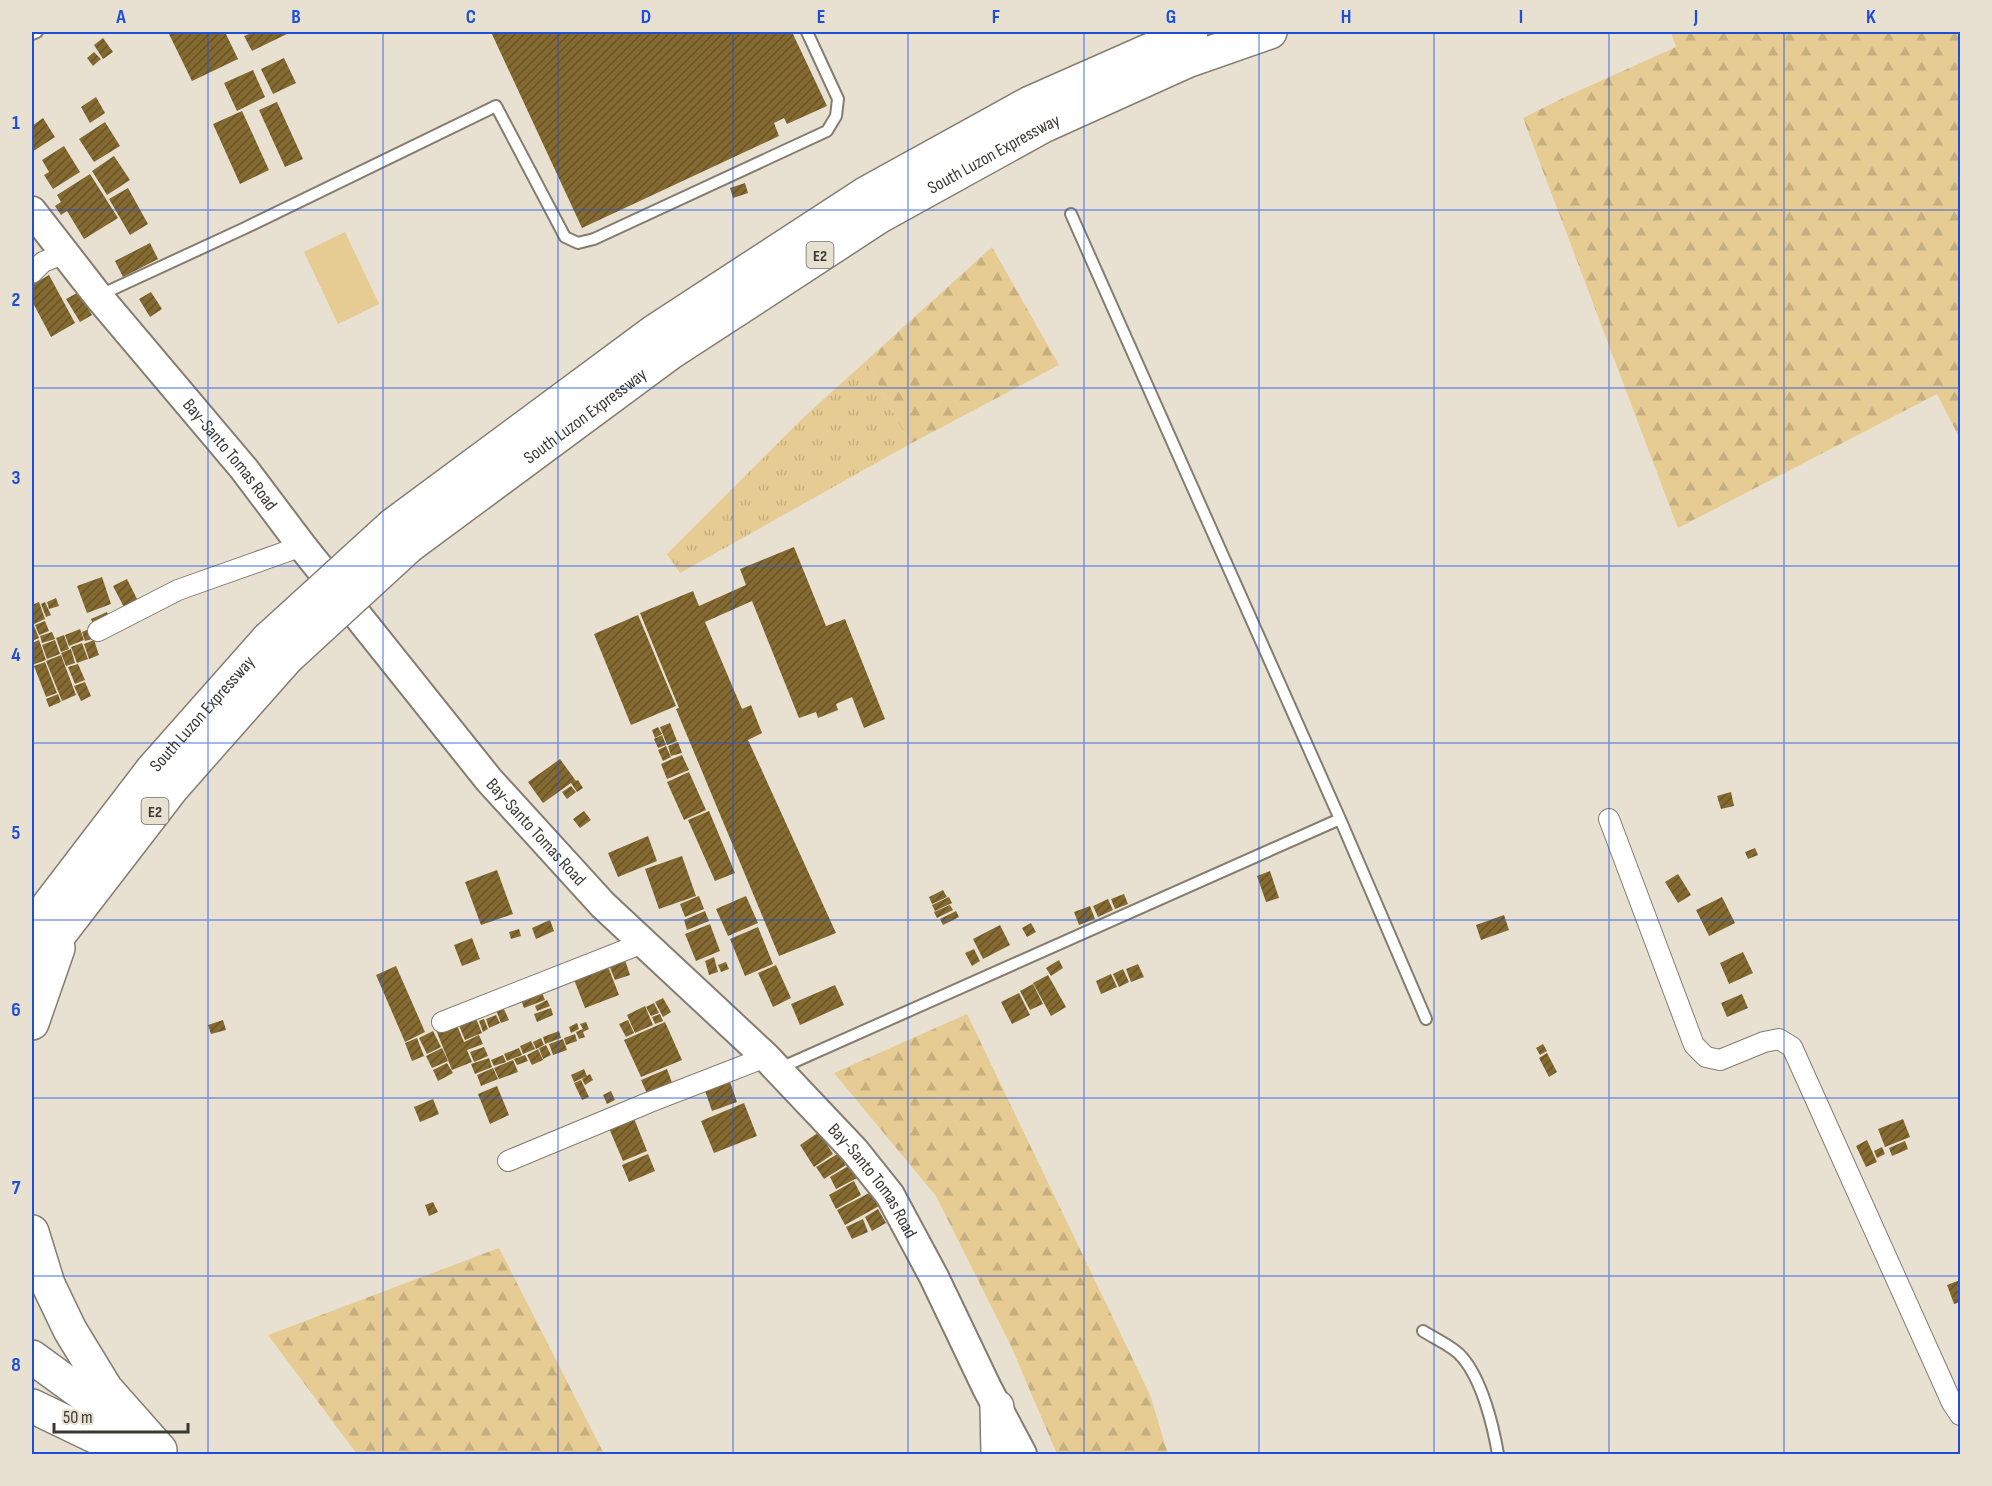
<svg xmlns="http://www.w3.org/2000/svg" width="1992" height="1486" viewBox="0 0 1992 1486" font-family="'Sofia Sans Condensed',sans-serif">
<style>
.grass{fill:url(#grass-tufts)}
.forest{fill:url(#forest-firs)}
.pitch{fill:#e6cb92}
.building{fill:url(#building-hatch)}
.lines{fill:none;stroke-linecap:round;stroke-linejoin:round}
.service-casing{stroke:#847d70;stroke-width:14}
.minor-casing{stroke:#847d70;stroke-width:22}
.secondary-casing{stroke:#847d70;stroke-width:32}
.motorway-casing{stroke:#847d70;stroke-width:36}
.service{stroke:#fff;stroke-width:10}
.minor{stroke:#fff;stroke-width:20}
.secondary{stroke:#fff;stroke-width:28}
.motorway{stroke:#fff;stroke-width:33}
.motorway-bridge-casing{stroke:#847d70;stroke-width:36;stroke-linecap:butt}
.motorway-bridge{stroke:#fff;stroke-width:33}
.grid{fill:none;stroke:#1d4ed8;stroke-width:1.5;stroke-opacity:0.55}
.labels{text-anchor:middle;stroke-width:6;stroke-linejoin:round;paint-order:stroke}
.shield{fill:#e8e1d2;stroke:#6f6b63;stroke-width:1.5}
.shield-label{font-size:16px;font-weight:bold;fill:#3b3933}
.street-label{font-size:18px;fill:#3b3933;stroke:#e8e1d2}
.neatline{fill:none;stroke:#1d4ed8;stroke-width:2}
.grid-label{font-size:20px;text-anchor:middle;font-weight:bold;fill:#1d4ed8}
</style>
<defs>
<pattern id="grass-tufts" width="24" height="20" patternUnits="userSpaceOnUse" patternTransform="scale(1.5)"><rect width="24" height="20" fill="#e6cb92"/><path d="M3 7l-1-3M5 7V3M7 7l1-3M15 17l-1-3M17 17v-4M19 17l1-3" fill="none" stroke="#c6af7e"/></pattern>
<pattern id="forest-firs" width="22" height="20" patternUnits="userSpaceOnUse" patternTransform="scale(1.5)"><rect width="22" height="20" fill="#e6cb92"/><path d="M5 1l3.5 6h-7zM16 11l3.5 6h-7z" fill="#c6af7e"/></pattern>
<pattern id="building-hatch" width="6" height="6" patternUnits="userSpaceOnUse" patternTransform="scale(1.5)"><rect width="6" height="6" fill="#846a30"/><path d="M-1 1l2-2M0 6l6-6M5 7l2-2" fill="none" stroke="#685428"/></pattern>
</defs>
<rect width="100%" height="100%" fill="#e8e1d2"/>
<!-- grass -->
<path class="grass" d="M866 361 910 444 680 573 667 554 804 417Z"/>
<!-- forest -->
<path class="forest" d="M1671 32H1960V439L1937 394 1678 528 1523 118 1565 97 1676 47Z
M992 247 1059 365 910 444 866 361Z
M967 1014 1150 1395 1168 1454H1057L1011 1346 936 1196 834 1073Z
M499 1248 604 1454H357L268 1335Z"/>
<!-- pitch -->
<path class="pitch" d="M345 232 379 304 338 324 304 252Z"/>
<!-- building -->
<path class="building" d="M168 32H225L238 59 192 81Z
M254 32H291L252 51 244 36Z
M491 32H792L827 106 787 124 784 118 774 123 779 136 582 228Z
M103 38 113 52 103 59 94 45Z
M94 52 101 59 93 66 87 58Z
M284 58 296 83 273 94 261 69Z
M253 70 265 97 237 111 224 83Z
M96 97 105 113 90 123 81 107Z
M277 102 303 159 285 167 259 110Z
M242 111 269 170 240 184 213 124Z
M43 118 55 137 32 152V126Z
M105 122 120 146 94 162 79 139Z
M64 146 80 172 53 189 44 175 49 172 42 160Z
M114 156 130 180 107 195 92 171Z
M90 174 118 218 84 239 67 211 61 215 55 206 61 202 57 195Z
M745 183 748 193 733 198 730 188Z
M128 188 148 224 130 235 109 199Z
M150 243 158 259 123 277 115 261Z
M49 275 75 323 51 337 32 301V285Z
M79 292 92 315 80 322 66 299Z
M151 292 162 309 150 317 139 299Z
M794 547 826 626 845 619 885 719 864 728 852 697 836 704 838 710 818 718 816 712 799 718 752 601 705 622 742 709 751 705 762 733 748 740 836 933 779 956 676 709 679 708 640 613 693 591 699 606 746 585 740 569Z
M102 577 111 604 87 613 77 586Z
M127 579 141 607 127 613 113 586Z
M56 598 59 606 49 609 47 602Z
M39 602 45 619 34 624 32 618V605Z
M45 602 51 615 46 617 41 604Z
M107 612 109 617 95 629 91 619Z
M638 615 676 706 631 725 594 634Z
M45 621 49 631 39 635 35 625Z
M34 626 39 638 32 641V627Z
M80 629 84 640 69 646 65 635Z
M89 629 92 639 85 641 82 632Z
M52 632 55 639 42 643 40 636Z
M64 635 69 649 61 652 56 638Z
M39 640 46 660 32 665V643Z
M55 640 60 654 47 659 42 645Z
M94 640 99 655 89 659 84 644Z
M82 643 88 659 77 663 71 647Z
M71 649 75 663 66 666 61 653Z
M61 655 76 695 62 701 46 661Z
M45 662 57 693 46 697 34 666Z
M78 664 85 680 75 684 68 667Z
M85 682 91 696 81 701 74 686Z
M58 694 61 702 49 707 46 699Z
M670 723 677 741 667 745 660 727Z
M658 727 662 734 655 738 652 730Z
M662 735 666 745 658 748 654 739Z
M678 742 682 753 671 756 668 746Z
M666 746 671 757 663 761 658 750Z
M682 755 689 770 667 779 661 764 672 759 674 762 672 759Z
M560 759 576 781 578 780 583 788 577 792 571 783 543 803 528 782Z
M689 772 706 810 684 820 667 782Z
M571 786 576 792 567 799 562 792Z
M1731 792 1734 806 1721 809 1717 796Z
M584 811 591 820 580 828 573 819Z
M709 811 735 873 715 881 688 820Z
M648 836 657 861 618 877 608 853Z
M1755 848 1758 855 1748 859 1745 852Z
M682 856 696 896 659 909 645 869Z
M497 870 513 914 481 925 465 882Z
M1270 871 1279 898 1266 902 1257 876Z
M1678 874 1691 895 1678 903 1665 882Z
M943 890 947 897 932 904 929 897Z
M1124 894 1128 904 1115 909 1111 899Z
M699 896 704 909 685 917 680 904Z
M746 896 758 923 728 936 716 909Z
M949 897 952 903 935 911 932 905Z
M1722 897 1735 923 1709 936 1696 910Z
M1108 899 1113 910 1098 917 1093 906Z
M950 905 953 910 937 918 934 912Z
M1090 906 1095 919 1079 925 1074 912Z
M705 911 709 921 687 930 684 920Z
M956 911 959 917 943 925 940 919Z
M1504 915 1509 930 1481 940 1476 925Z
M550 920 554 931 536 939 532 928Z
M1031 923 1036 932 1027 937 1022 928Z
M710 924 720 951 696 961 685 934Z
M1000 925 1010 945 983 959 973 939Z
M758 927 773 964 745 976 730 939Z
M519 929 521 936 511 939 509 932Z
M472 938 480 959 462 966 454 945Z
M974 949 980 961 972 966 965 953Z
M1743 952 1753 973 1729 984 1720 963Z
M624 957 630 975 615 980 608 963Z
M714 957 718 972 709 975 705 961Z
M1059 960 1063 968 1051 976 1046 968Z
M726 962 729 969 721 972 718 965Z
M607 964 619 995 585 1008 573 977Z
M1138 964 1144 977 1131 982 1126 969Z
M776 965 791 998 773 1007 758 973Z
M396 966 425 1032 405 1042 376 975Z
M1123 969 1129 982 1119 987 1113 974Z
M1111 974 1117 987 1101 994 1096 981Z
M1048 975 1066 1007 1051 1016 1033 983Z
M1033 984 1043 1004 1030 1010 1020 991Z
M835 985 844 1005 800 1025 791 1004Z
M542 993 545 1000 524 1008 521 1000Z
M1019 993 1030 1015 1012 1024 1001 1002Z
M1742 994 1748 1008 1727 1017 1721 1003Z
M663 998 671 1012 663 1017 655 1002Z
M547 1000 550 1006 537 1011 535 1006Z
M654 1003 659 1013 651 1016 646 1007Z
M645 1006 653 1025 635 1033 627 1015Z
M503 1007 509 1020 501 1023 496 1010Z
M551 1008 553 1015 537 1022 534 1014Z
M660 1014 663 1021 655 1024 652 1017Z
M496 1015 500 1023 489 1028 486 1019Z
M475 1016 482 1033 465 1040 458 1023Z
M484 1019 488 1029 483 1032 479 1021Z
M223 1020 226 1030 211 1034 208 1025Z
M628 1020 634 1033 626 1037 619 1024Z
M586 1022 589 1029 583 1032 585 1037 579 1039 576 1032 583 1029 580 1024Z
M665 1022 682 1060 641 1077 624 1040Z
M456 1023 464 1042 479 1035 483 1044 467 1050 472 1062 452 1070 436 1030Z
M577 1023 579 1029 571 1033 569 1027Z
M433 1031 441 1047 427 1054 419 1038Z
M559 1031 561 1038 545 1044 543 1037Z
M575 1034 577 1041 566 1045 564 1038Z
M417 1038 424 1056 412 1061 405 1043Z
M541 1038 544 1045 536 1049 533 1042Z
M563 1039 567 1050 553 1055 549 1044Z
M531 1041 535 1049 523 1054 520 1046Z
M1543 1044 1547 1051 1540 1055 1536 1048Z
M546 1045 551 1055 543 1059 539 1048Z
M484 1047 488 1056 474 1062 470 1052Z
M442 1048 448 1061 432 1068 426 1056Z
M519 1048 522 1055 507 1061 504 1054Z
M538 1049 543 1060 532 1065 527 1055Z
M1547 1053 1557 1072 1549 1077 1539 1058Z
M503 1055 506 1062 494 1066 491 1060Z
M525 1055 528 1061 517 1065 514 1059Z
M489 1058 492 1067 475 1074 471 1064Z
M513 1060 518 1072 499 1079 494 1068Z
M447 1063 453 1073 438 1081 433 1070Z
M493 1068 498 1079 481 1086 477 1075Z
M584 1069 587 1076 574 1082 571 1075Z
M667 1069 674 1088 649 1098 641 1080Z
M590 1074 593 1080 585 1085 582 1079Z
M728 1076 737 1102 712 1111 703 1085Z
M581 1080 589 1097 582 1100 574 1083Z
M497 1086 509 1115 490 1124 478 1094Z
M611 1091 615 1100 607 1104 603 1095Z
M433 1099 439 1114 420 1122 414 1107Z
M744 1103 757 1136 714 1153 701 1121Z
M633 1116 647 1151 623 1161 608 1126Z
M1903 1119 1910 1137 1885 1147 1878 1129Z
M819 1132 833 1154 814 1167 800 1145Z
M1867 1140 1877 1162 1866 1167 1856 1146Z
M1905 1141 1908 1149 1892 1156 1889 1148Z
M1882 1147 1885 1154 1877 1158 1874 1151Z
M839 1153 846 1165 824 1179 816 1167Z
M648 1154 655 1171 629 1182 622 1165Z
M850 1165 857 1178 836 1189 830 1177Z
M854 1181 861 1195 836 1209 829 1195Z
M871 1192 879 1206 845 1225 837 1210Z
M433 1202 438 1212 429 1216 425 1205Z
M878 1209 886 1223 872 1231 865 1217Z
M863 1219 868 1232 852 1239 846 1227Z
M1960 1280V1302L1954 1304 1947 1285Z"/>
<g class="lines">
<defs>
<path id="service" d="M32 34 37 32
M98 296 245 228 496 106 565 237 578 243 594 239 827 131 836 116 838 99 807 32
M1340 819 1426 1019
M778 1069 1340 819 1071 214
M1423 1331C1435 1339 1453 1346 1462 1357 1482 1380 1493 1425 1498 1454"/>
<path id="minor" d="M32 273 43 262 65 253
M98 631 178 590 302 546
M1609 819 1694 1045 1706 1057 1720 1060 1764 1042 1779 1039 1792 1047 1952 1403 1960 1415
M442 1022 643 943
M508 1161 650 1102 766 1057"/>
<g id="secondary">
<path id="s1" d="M32 211 98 296 244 469 302 546 489 780 603 905 766 1057 854 1150 890 1195 934 1277 987 1388 1022 1454"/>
</g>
<g id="motorway">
<path d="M393 525 655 331 865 194 1030 103 1191 32"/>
<path id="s2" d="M409 546 670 353 880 216 1043 126 1187 61 1270 32"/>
<path id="s3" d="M32 927 152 770 268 639"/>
<path d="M32 970 173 787 287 658"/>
<path d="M32 1023 58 948"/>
<path d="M32 1232 48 1284 70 1330 106 1389 160 1450"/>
<path d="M32 1357 117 1419"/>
<path d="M32 1406 132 1454"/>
<path d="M997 1407 998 1454"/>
</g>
</defs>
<!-- service casing -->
<use href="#service" class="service-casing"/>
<!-- minor casing -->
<use href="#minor" class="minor-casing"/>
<!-- secondary casing -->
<use href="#secondary" class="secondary-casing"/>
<!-- motorway casing -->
<use href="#motorway" class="motorway-casing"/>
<!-- service -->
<use href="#service" class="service"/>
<!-- minor -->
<use href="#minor" class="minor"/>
<!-- secondary -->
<use href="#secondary" class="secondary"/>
<!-- motorway -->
<use href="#motorway" class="motorway"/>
<defs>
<path id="motorway-bridge" d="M268 639 393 525
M287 658 409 546"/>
</defs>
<!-- motorway-bridge casing -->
<use href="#motorway-bridge" class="motorway-bridge-casing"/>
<!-- motorway-bridge -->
<use href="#motorway-bridge" class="motorway-bridge"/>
</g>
<!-- grid -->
<path class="grid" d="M208 32V1454M383 32V1454M558 32V1454M733 32V1454M908 32V1454M1084 32V1454M1259 32V1454M1434 32V1454M1609 32V1454M1784 32V1454M32 210H1960M32 388H1960M32 566H1960M32 743H1960M32 920H1960M32 1098H1960M32 1276H1960"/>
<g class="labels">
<!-- shield labels -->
<g class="shield">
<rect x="806.5" y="242" width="27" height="26" rx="4.5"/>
<rect x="141.5" y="798" width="27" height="26" rx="4.5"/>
</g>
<g class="shield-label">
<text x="820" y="261">E2</text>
<text x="155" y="817">E2</text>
</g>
<!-- street labels -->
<g class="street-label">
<text dy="6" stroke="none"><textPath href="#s2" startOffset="705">South Luzon Expressway</textPath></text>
<text dy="6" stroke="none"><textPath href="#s2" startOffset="219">South Luzon Expressway</textPath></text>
<text dy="6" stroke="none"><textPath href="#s1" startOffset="314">Bay-Santo Tomas Road</textPath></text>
<text dy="6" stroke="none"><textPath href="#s3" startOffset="273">South Luzon Expressway</textPath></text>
<text dy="6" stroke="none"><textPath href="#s1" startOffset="800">Bay-Santo Tomas Road</textPath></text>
<text dy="6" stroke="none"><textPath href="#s1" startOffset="1286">Bay-Santo Tomas Road</textPath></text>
</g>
</g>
<!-- border -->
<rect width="1992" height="1486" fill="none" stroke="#e8e1d2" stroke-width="66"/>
<!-- scale -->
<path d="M54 1423v9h134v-9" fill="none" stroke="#3b3933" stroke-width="3"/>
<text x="63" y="1423" font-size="18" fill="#3b3933" stroke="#e8e1d2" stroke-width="4.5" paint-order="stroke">50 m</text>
<rect x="33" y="33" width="1926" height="1420" class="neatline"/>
<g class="grid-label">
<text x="121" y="23">A</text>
<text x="296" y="23">B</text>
<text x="471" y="23">C</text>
<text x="646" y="23">D</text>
<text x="821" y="23">E</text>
<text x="996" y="23">F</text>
<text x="1171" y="23">G</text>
<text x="1346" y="23">H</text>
<text x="1521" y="23">I</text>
<text x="1696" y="23">J</text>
<text x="1871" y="23">K</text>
<text x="16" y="129">1</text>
<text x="16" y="306">2</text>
<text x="16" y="484">3</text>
<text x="16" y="661">4</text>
<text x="16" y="839">5</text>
<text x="16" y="1016">6</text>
<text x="16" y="1194">7</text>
<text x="16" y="1371">8</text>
</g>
</svg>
